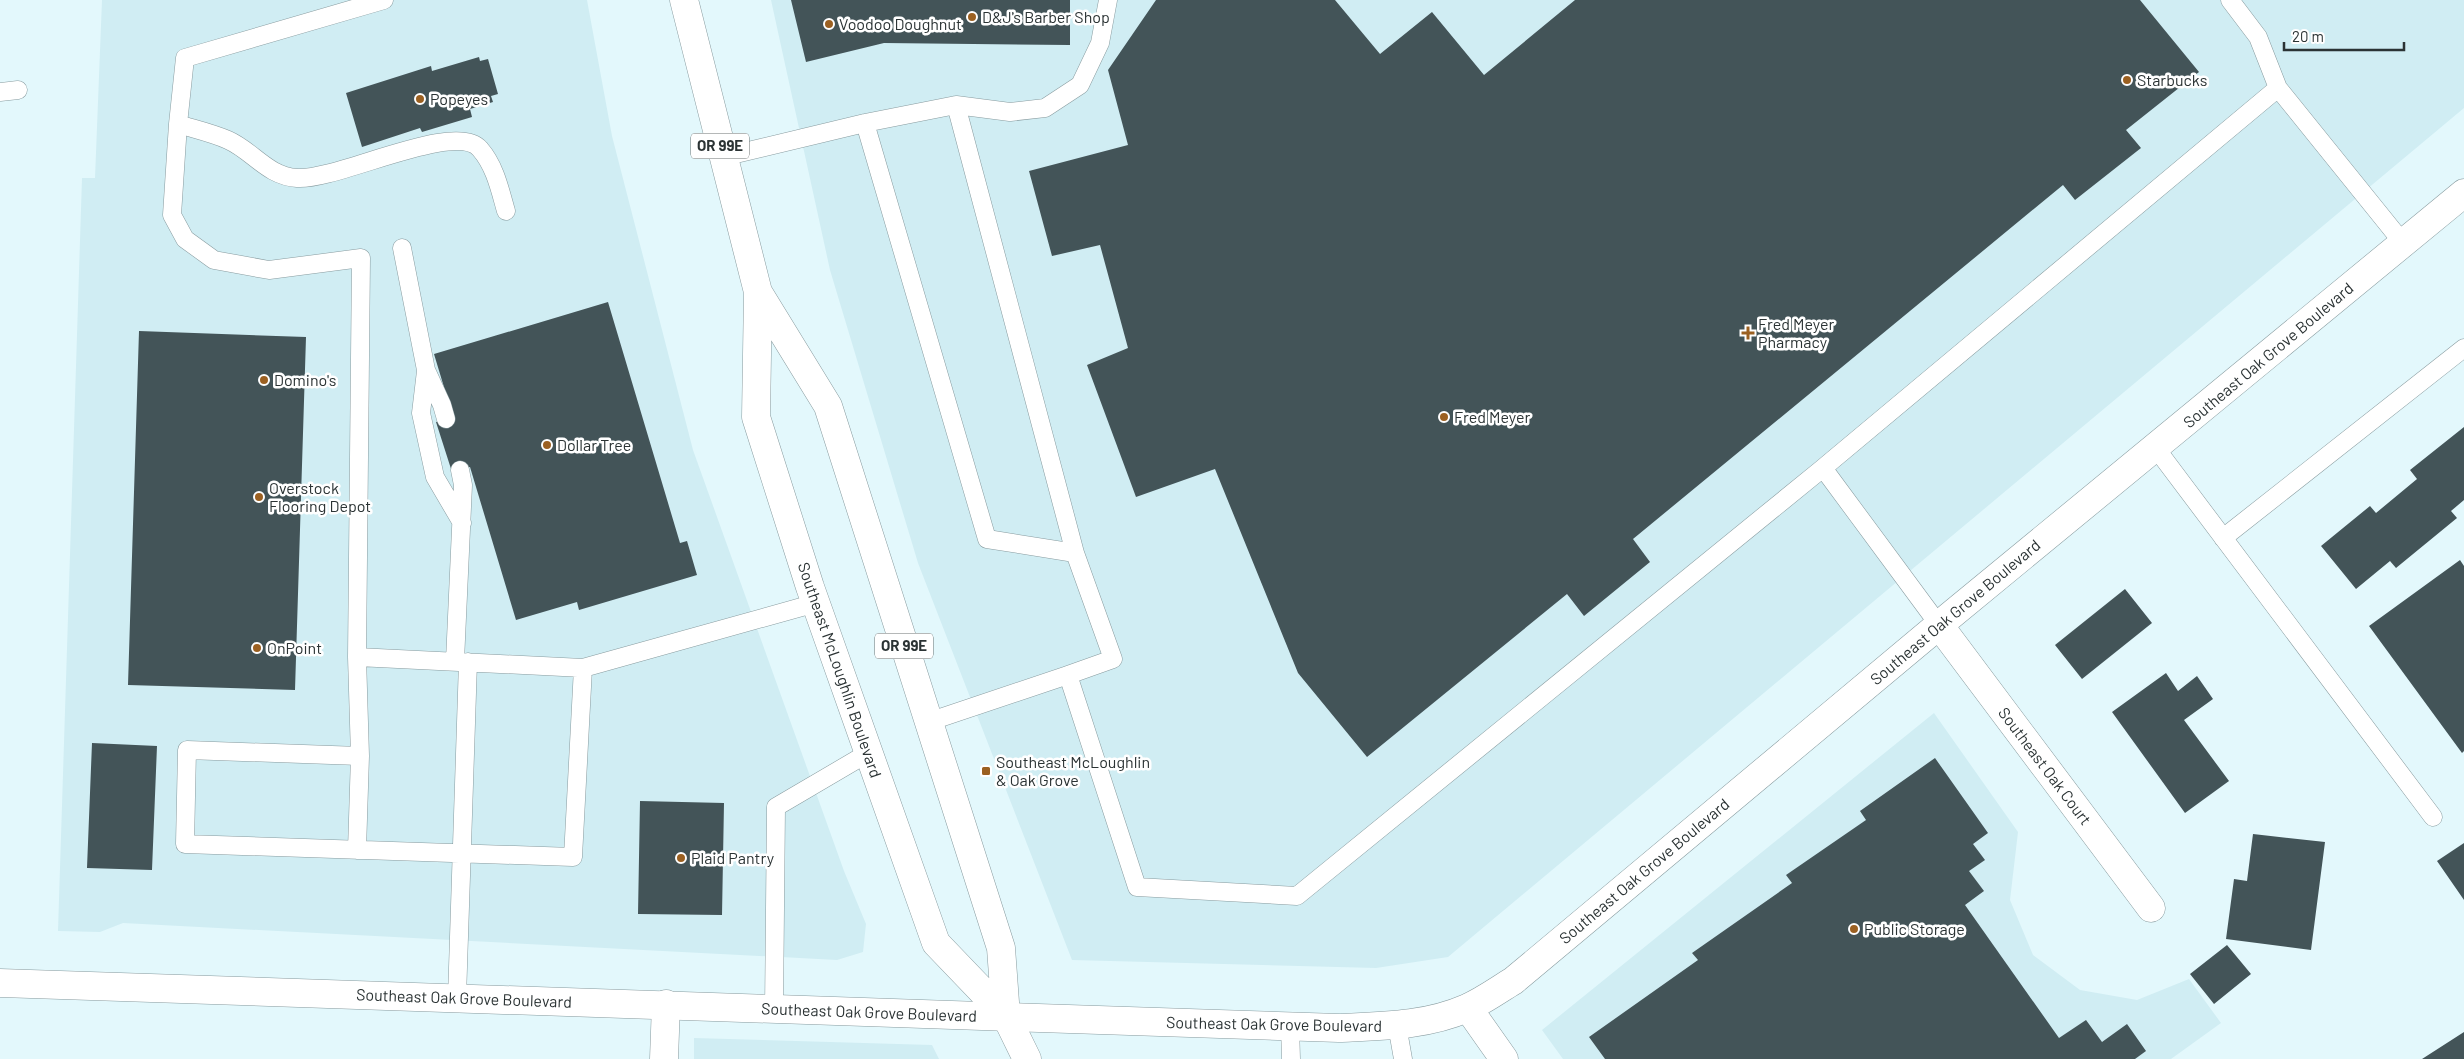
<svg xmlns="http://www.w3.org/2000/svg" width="2464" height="1059" viewBox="0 0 2464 1059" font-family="Barlow,sans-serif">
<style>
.built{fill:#d0edf3}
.building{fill:#435458}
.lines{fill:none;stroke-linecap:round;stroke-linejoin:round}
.lane-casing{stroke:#889b9f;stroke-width:19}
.street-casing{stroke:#889b9f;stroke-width:29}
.secondary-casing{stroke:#889b9f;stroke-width:29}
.primary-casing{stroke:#889b9f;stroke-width:29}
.lane{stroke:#fff;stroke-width:18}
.street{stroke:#fff;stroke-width:28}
.secondary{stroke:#fff;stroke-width:28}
.primary{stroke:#fff;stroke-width:28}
.poi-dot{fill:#9b6021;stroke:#fff;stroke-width:2}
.labels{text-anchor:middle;stroke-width:5;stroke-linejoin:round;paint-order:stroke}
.shield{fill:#fff;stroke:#6b7071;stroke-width:1}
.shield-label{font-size:15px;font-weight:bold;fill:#2b3334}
.poi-label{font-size:16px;fill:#2b3334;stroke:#fff;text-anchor:start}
.street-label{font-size:16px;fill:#2b3334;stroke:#fff}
</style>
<rect width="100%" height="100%" fill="#e3f8fc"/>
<!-- built -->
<path class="built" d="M102 0H587L612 136 693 450 844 871 866 924 863 952 837 960 123 923 100 932 58 931 82 178H95Z
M771 0H2464V108L1448 957 1376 968 1072 960 918 563 830 270Z
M1934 713 2018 832 2010 900 2033 955 2080 990 2137 1000 2189 979 2221 1023 2171 1059H1563L1542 1030Z
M694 1038 932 1045 939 1059H694Z"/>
<!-- building -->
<path class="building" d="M791 0H1070V45L884 43 806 62Z
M1156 0H1335L1380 54 1432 12 1484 75 1575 0H2140L2199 72 2126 130 2141 148 2075 200 2063 185 1633 539 1650 562 1584 616 1567 594 1367 757 1298 673 1215 469 1136 497 1087 365 1128 348 1100 245 1052 256 1029 171 1128 145 1108 70Z
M479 57 480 61 488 59 498 94 491 96 493 102 470 109 472 117 422 132 420 128 362 147 346 93 431 66 432 71Z
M608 302 680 543 687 541 697 575 579 610 577 602 516 620 470 467 452 472 436 422 453 417 434 354Z
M139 331 306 337 295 690 128 685Z
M2464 427V500L2451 511 2457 518 2396 568 2390 561 2356 589 2321 546 2370 506 2376 513 2417 479 2410 470Z
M2460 560 2464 566V751L2462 753 2369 626Z
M2125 589 2152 623 2082 679 2055 645Z
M2166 673 2178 691 2197 676 2213 699 2184 720 2229 781 2185 813 2112 712Z
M92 743 157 746 152 870 87 868Z
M1935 758 1988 833 1973 844 1985 860 1969 871 1984 891 1965 905 2059 1038 2086 1020 2102 1042 2127 1024 2146 1051 2135 1059H1605L1589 1037 1698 960 1692 953 1792 883 1786 875 1866 820 1860 811Z
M640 801 724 803 722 915 638 914Z
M2253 834 2325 842 2311 950 2226 939 2234 879 2247 881Z
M2464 843V900L2437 861Z
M2227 945 2251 974 2214 1004 2190 974Z
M2464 1032V1059H2422Z"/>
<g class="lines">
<defs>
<path id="lane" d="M2230 0 2258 37 2278 88 2403 243
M0 92 18 90
M956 105 1075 553 1113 659 1068 675
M865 123 987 539 1075 553
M178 124C194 129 212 133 228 140 253 151 267 176 297 178 336 181 456 120 480 149 495 166 500 190 506 211
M723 157 865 123 956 105 1010 112 1045 108 1080 85 1100 43 1108 0
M402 248 426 370 442 405 446 419
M426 371 421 413 435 477 462 523
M2155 447 2433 817
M1823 468 2278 88
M2223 538 2464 348
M357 657 583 668 816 603
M455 661 463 485 460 470
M928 722 1068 675 1137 887 1297 896 1823 468 1939 625
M360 756 187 750 185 844 573 857 583 668
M357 850 360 756 357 657 361 258 269 270 214 260 185 239 172 215 178 124 185 58 384 0
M457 998 468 662
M774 1009 776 807 868 753
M1397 1025 1403 1059
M1290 1026 1291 1059"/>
<path id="street" d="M1939 625 2151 908
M1468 1008 1504 1059
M664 1059 666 1004"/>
<path id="secondary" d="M0 983 1339 1028C1383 1026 1426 1026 1467 1008 1483 1001 1498 990 1513 981L1939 625 2464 193"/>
<path id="primary" d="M684 0 758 292 756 417 810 587 936 943 1006 1016 1027 1059
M758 292 828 406 1001 948 1006 1016"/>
</defs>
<!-- lane casing -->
<use href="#lane" class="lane-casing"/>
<!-- street casing -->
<use href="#street" class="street-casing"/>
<!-- secondary casing -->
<use href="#secondary" class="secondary-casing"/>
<!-- primary casing -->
<use href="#primary" class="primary-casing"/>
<!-- lane -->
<use href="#lane" class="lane"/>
<!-- street -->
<use href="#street" class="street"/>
<!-- secondary -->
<use href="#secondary" class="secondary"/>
<!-- primary -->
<use href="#primary" class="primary"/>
</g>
<!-- markers -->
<g class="poi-dot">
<circle cx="972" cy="17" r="5"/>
<circle cx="829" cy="24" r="5"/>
<circle cx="2127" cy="80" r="5"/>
<circle cx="420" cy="99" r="5"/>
<path d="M1745.5 325.5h5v5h5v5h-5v5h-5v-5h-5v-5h5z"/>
<circle cx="264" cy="380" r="5"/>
<circle cx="1444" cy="417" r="5"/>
<circle cx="547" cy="445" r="5"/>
<circle cx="259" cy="497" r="5"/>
<circle cx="257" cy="648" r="5"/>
<rect x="981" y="766" width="10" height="10" rx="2.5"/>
<circle cx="681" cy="858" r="5"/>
<circle cx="1854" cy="929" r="5"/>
</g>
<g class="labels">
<!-- shield labels -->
<g class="shield">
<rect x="691" y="133.5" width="58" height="25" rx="4"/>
<rect x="875" y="633.5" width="58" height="25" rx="4"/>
</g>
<g class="shield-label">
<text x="720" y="151">OR 99E</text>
<text x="904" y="651">OR 99E</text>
</g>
<!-- poi labels -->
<g class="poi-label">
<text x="982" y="23">D&amp;J's Barber Shop</text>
<text x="839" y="30">Voodoo Doughnut</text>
<text x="2137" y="86">Starbucks</text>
<text x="430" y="105">Popeyes</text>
<text x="1758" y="330">Fred Meyer<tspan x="1758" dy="18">Pharmacy</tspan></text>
<text x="274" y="386">Domino's</text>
<text x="1454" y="423">Fred Meyer</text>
<text x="557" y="451">Dollar Tree</text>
<text x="269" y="494">Overstock<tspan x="269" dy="18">Flooring Depot</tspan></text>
<text x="267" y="654">OnPoint</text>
<text x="996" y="768">Southeast McLoughlin<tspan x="996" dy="18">&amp; Oak Grove</tspan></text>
<text x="691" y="864">Plaid Pantry</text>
<text x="1864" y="935">Public Storage</text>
</g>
<!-- street labels -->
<g class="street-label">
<text transform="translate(2268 355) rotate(-40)" y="6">Southeast Oak Grove Boulevard</text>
<text transform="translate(1955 612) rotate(-40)" y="6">Southeast Oak Grove Boulevard</text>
<text transform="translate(840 670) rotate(71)" y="6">Southeast McLoughlin Boulevard</text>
<text transform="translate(2045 766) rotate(53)" y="6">Southeast Oak Court</text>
<text transform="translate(1644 871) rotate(-40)" y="6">Southeast Oak Grove Boulevard</text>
<text transform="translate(464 998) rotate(2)" y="6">Southeast Oak Grove Boulevard</text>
<text transform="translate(869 1012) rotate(2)" y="6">Southeast Oak Grove Boulevard</text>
<text transform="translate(1274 1024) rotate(1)" y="6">Southeast Oak Grove Boulevard</text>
</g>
</g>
<!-- scale -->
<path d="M2284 42v8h120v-8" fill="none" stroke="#2b3334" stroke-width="2.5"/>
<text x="2292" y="42" font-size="15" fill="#2b3334" stroke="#ffffff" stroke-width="4" paint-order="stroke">20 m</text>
</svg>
